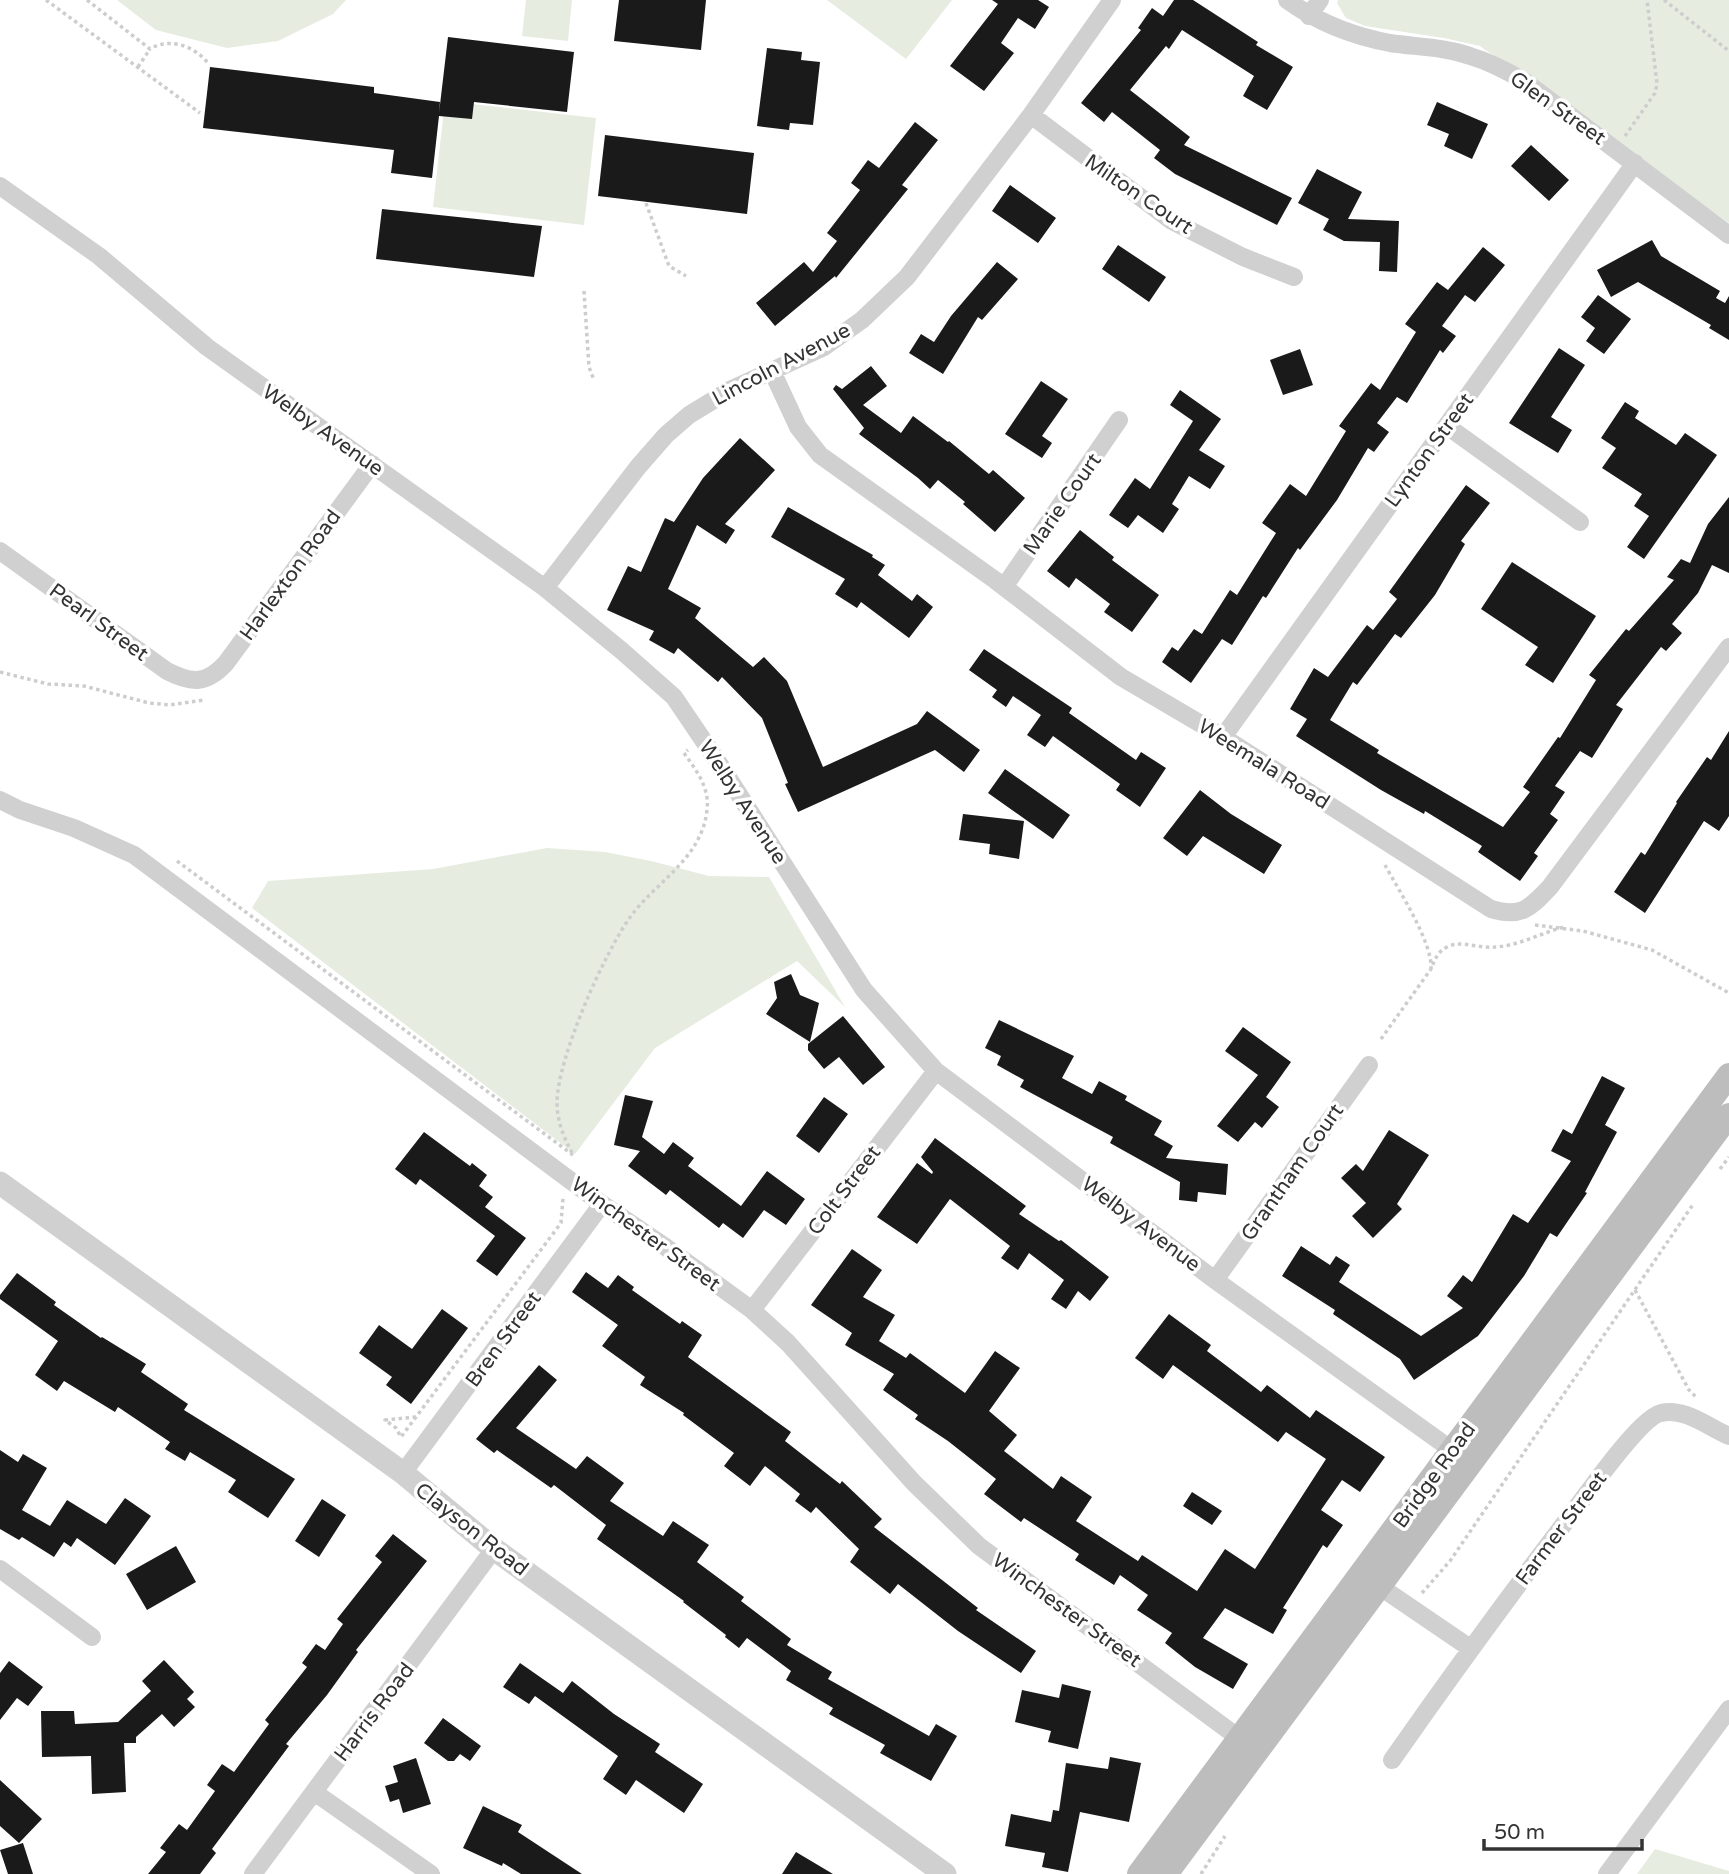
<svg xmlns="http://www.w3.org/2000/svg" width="1729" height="1874" viewBox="0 0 1729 1874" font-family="'Varela Round',sans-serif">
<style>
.green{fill:#e6ecdf}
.building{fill:#1a1a1a}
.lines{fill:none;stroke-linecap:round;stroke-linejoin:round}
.path{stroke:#cdcdcd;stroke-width:3.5;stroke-dasharray:3.5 3.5;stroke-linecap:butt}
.minor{stroke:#d0d0d0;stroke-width:18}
.tertiary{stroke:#d0d0d0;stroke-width:23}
.secondary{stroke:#bdbdbd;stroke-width:24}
.labels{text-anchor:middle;stroke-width:7;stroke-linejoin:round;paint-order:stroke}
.street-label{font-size:21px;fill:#333;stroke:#fff}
</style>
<rect width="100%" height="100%" fill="#fff"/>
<!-- green -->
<path class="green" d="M117 0H346L333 14 278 41 227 48 156 30Z
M526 0H572L568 41 522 36Z
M827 0H952L906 59Z
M1338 0H1729V223L1480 46 1444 38 1365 26 1346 18 1337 3Z
M445 101 596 118 584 225 433 207Z
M547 848 605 852 651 861 709 876 769 877 845 1007 797 961 655 1048 575 1154 252 908 268 881 433 869Z
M1655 1849 1729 1871V1874H1637Z"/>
<!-- building -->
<path class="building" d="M619 0H706L701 50 614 41Z
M992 0H1038L1049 7 1035 29 1018 18 1001 43 1014 53 984 91 950 66 998 4Z
M1174 0H1193L1258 42 1256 45 1293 67 1267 110 1243 96 1254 76 1182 30 1169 49 1166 46 1130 90 1190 137 1184 145 1292 198 1277 225 1175 174 1154 158 1160 150 1112 112 1104 122 1081 103 1141 30 1138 28 1152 8 1163 16Z
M448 37 574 52 567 112 474 102 472 119 439 116 432 178 391 173 394 150 203 128 210 67 374 87V93L440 102 439 113Z
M767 48 802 52 801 60 820 62 813 125 790 123 789 130 757 126Z
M1437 102 1488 124 1472 159 1444 146 1449 134 1427 125Z
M915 122 938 140 902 185 908 189 836 278 835 276 775 326 756 303 804 262 813 272 837 241 827 233 860 190 851 183 868 160 879 168Z
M605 135 754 153 747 214 598 196Z
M1531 145 1569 180 1549 201 1511 166Z
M1317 169 1362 192 1348 219 1399 221 1397 272 1379 271 1380 242 1344 241 1323 230 1329 219 1298 203Z
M1010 185 1056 218 1038 243 992 211Z
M382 209 542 226 534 277 376 259Z
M1652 240 1661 256 1720 291 1716 298 1725 303 1729 296V340L1709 328 1711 325 1638 282 1611 297 1597 270Z
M1118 245 1166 277 1149 302 1102 269Z
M1483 247 1505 265 1475 302 1465 295 1442 326 1456 336 1443 353 1440 350 1407 403 1397 397 1377 423 1389 432 1374 452 1368 448 1337 500 1300 550 1298 548 1266 598 1263 596 1232 645 1222 639 1191 683 1162 662 1172 647 1178 651 1194 629 1202 634 1230 590 1237 595 1276 533 1262 523 1290 484 1306 496 1346 431 1339 426 1371 383 1380 390 1416 332 1405 324 1437 282 1448 290Z
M997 262 1018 279 982 320 978 317 943 374 909 353 921 334 934 342 951 316Z
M1598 295 1631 319 1604 354 1586 341 1595 328 1581 317Z
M1559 348 1585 365 1551 417 1572 430 1558 453 1509 423Z
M1300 349 1313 385 1283 395 1270 360Z
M871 366 887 386 863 405 901 433 913 416 948 442 949 441 989 474 993 470 1025 498 995 532 963 504 965 502 938 480 930 489 918 478 859 434 864 428 833 389 836 385 842 389Z
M1041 381 1068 399 1042 436 1052 443 1042 458 1005 434Z
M1180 390 1221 419 1199 450 1225 466 1210 489 1189 476 1172 504 1179 509 1163 533 1138 515 1128 528 1109 515 1135 478 1150 489 1193 421 1170 405Z
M1625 402 1639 411 1635 418 1676 445 1685 433 1717 455 1644 559 1627 547 1649 516 1634 506 1642 494 1602 468 1616 448 1601 438Z
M740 438 775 470 725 524 735 530 726 544 697 525 668 589 701 608 695 618 753 667 764 657 787 681 823 767 917 724 927 711 980 750 964 772 935 750 798 812 785 784 788 783 762 718 722 677 718 682 678 648 674 654 649 640 654 631 607 610 628 566 641 572 665 518 674 522 703 478Z
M1466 485 1490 503 1461 541 1465 544 1435 595 1401 638 1395 634 1357 685 1353 682 1330 720 1379 750 1377 753 1503 827 1530 792 1523 787 1558 737 1560 738 1596 680 1589 675 1626 629 1629 631 1674 580 1667 577 1681 559 1690 563 1708 524 1729 497V573L1712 565 1698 593 1672 624 1682 633 1666 651 1661 647 1616 705 1623 709 1592 758 1580 751 1555 786 1565 792 1550 814 1558 820 1534 853 1538 856 1520 881 1478 852 1482 846 1425 811 1424 814 1381 790 1296 736 1307 719 1290 709 1314 668 1328 677 1367 625 1373 630 1397 599 1389 592Z
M788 507 873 555 872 557 885 565 878 575 912 601 917 594 933 607 909 638 861 602 857 608 835 594 845 579 771 537Z
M1080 530 1114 557 1112 560 1159 595 1132 632 1104 612 1110 604 1076 578 1069 588 1047 571Z
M1512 562 1596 616 1553 683 1525 665 1538 647 1481 609Z
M984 649 1072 708 1069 713 1136 760 1141 752 1166 768 1140 807 1116 790 1120 784 1053 736 1045 747 1027 735 1041 715 1013 696 1006 707 992 697 997 690 969 670Z
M1729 731V816L1719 831 1704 821 1645 913 1614 892 1641 852 1645 855 1677 803 1676 802 1707 757 1711 760Z
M1005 769 1070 815 1053 839 988 793Z
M1200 790 1231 814 1282 845 1264 874 1203 836 1187 856 1163 838Z
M963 814 1024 821 1019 859 989 854 990 844 959 840Z
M791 974 800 995 819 1003 810 1042 766 1014 777 998 774 982Z
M843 1016 885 1067 863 1085 839 1057 824 1069 808 1050V1044Z
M999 1020 1074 1056 1062 1078 1092 1094 1099 1081 1127 1096 1125 1100 1162 1121 1154 1135 1173 1146 1166 1158 1228 1164 1226 1195 1198 1192 1197 1202 1179 1200 1180 1182 1110 1143 1113 1137 1020 1087 1024 1080 997 1065 1001 1056 985 1048Z
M1243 1027 1291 1062 1266 1097 1279 1107 1262 1128 1255 1122 1238 1142 1217 1126 1258 1075 1225 1051Z
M1602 1076 1625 1088 1605 1125 1617 1132 1585 1192 1587 1193 1557 1237 1550 1233 1524 1276 1478 1336 1414 1380 1400 1359 1333 1314 1335 1310 1282 1276 1301 1246 1330 1265 1336 1256 1350 1265 1339 1282 1421 1336 1463 1308 1447 1296 1463 1275 1472 1282 1513 1214 1528 1223 1571 1161 1551 1151 1563 1129 1572 1134Z
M625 1095 653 1101 642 1137 664 1154 673 1142 694 1158 688 1166 741 1206 767 1171 805 1199 786 1225 764 1210 743 1238 723 1223 719 1228 670 1190 666 1195 628 1166 640 1151 614 1145Z
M824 1097 848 1114 819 1153 796 1136Z
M1389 1130 1429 1155 1397 1204 1402 1209 1373 1238 1352 1216 1366 1203 1341 1178 1356 1164 1363 1171Z
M424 1132 470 1166 472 1163 487 1175 479 1186 493 1197 485 1207 526 1238 497 1276 476 1261 495 1236 420 1179 416 1185 395 1169Z
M935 1138 1026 1206 1019 1214 1059 1241 1061 1240 1109 1277 1090 1301 1078 1291 1066 1309 1051 1299 1064 1280 1029 1253 1018 1270 1001 1258 1010 1246 950 1199 917 1244 877 1217 917 1163 932 1174 933 1172 921 1157Z
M852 1249 882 1270 863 1297 895 1315 879 1341 906 1358 910 1353 965 1393 995 1351 1020 1368 989 1411 1017 1435 1004 1451 1053 1489 1061 1476 1092 1497 1076 1521 1138 1561 1142 1555 1197 1591 1225 1549 1255 1569 1326 1459 1286 1432 1278 1442 1173 1365 1163 1379 1135 1358 1169 1314 1211 1345 1207 1351 1261 1392 1267 1385 1310 1418 1316 1410 1385 1457 1360 1492 1342 1480 1321 1510 1343 1525 1327 1548 1323 1545 1283 1608 1287 1610 1273 1634 1225 1608 1203 1638 1248 1664 1233 1689 1195 1667 1165 1643 1172 1633 1137 1610 1148 1595 1120 1575 1114 1585 1075 1560 1079 1554 1024 1518 1021 1522 984 1494 996 1479 948 1441 915 1419 918 1415 883 1390 894 1374 845 1345 852 1333 811 1305Z
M586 1272 608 1288 618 1275 634 1287 632 1290 680 1324 682 1321 702 1335 688 1357 791 1432 785 1441 840 1484 842 1481 882 1519 874 1527 978 1608 976 1610 1036 1651 1021 1673 958 1631 898 1584 890 1594 850 1562 859 1549 816 1507 811 1513 795 1501 800 1494 765 1466 750 1486 724 1466 734 1453 683 1415 684 1413 640 1385 645 1377 602 1346 618 1325 572 1292Z
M17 1273 56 1302 54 1305 101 1338 102 1337 146 1364 141 1372 188 1404 184 1410 295 1479 268 1518 228 1492 236 1480 190 1452 185 1461 165 1449 170 1442 118 1407 115 1412 64 1381 57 1391 35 1375 58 1341 0 1299V1295Z
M442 1309 468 1328 411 1404 386 1385 392 1377 359 1353 379 1325 412 1349Z
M539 1365 557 1380 516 1428 576 1469 587 1456 624 1483 610 1501 663 1536 673 1521 709 1545 697 1562 744 1597 741 1601 791 1639 787 1645 832 1672 828 1679 929 1736 936 1724 957 1736 931 1781 880 1753 885 1745 829 1714 833 1708 786 1680 791 1671 747 1638 739 1648 725 1637 726 1635 683 1602 684 1601 597 1539 606 1525 554 1485 551 1488 497 1450 494 1453 476 1439Z
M0 1450 18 1462 23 1454 47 1468 22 1510 50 1526 67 1500 106 1524 125 1498 151 1516 115 1565 77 1538 71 1547 64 1542 54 1557 22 1537 19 1540 0 1529Z
M1192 1492 1222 1511 1212 1525 1183 1506Z
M322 1499 346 1515 319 1557 295 1541Z
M393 1534 427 1561 356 1650 358 1652 327 1695 286 1744 289 1746 212 1849 216 1853 200 1874H148L166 1852 160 1848 179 1824 187 1830 215 1791 207 1785 222 1764 234 1772 269 1724 265 1720 307 1667 302 1663 316 1644 325 1650 343 1624 337 1619 382 1562 375 1556Z
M176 1546 196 1582 147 1610 126 1574Z
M164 1660 194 1692 187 1699 195 1707 174 1727 162 1714 136 1737V1743H124L126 1792 92 1794 91 1756 42 1757 41 1711H74L75 1724 118 1722 151 1691 142 1681Z
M9 1661 43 1687 28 1706 17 1698 0 1720V1673Z
M520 1663 563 1693 572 1681 614 1714 660 1744 655 1752 703 1784 684 1813 636 1780 626 1795 603 1779 618 1756 535 1696 529 1704 503 1687Z
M1062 1684 1091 1691 1078 1749 1048 1742 1051 1731 1015 1722 1022 1690 1059 1698Z
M443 1718 481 1746 470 1761 460 1754 454 1761H448L424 1743Z
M1110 1757 1141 1763 1129 1822 1080 1812 1068 1872 1042 1867 1045 1853 1005 1846 1011 1814 1051 1822 1053 1810 1059 1811 1066 1763 1108 1769Z
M416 1758 431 1804 403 1813 399 1799 390 1802 385 1786 398 1782 393 1766Z
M0 1780 42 1819 19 1843 0 1826Z
M483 1806 522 1825 518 1832 582 1874H521L503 1863 502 1866 463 1848Z
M23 1843 33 1874H8L0 1850Z
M796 1852 833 1874H782Z"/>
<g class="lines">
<!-- path -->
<path class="path" d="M46 0 200 113
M87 0 150 49C170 37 194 46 208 63
M1664 0 1729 51
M138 67 150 49
M1625 136 1655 93 1657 84 1647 0
M646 203 669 266 686 276
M584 291 589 367 594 380
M0 672 48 684 84 686 149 703 170 705 204 700
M177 861 573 1155
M1385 865C1398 889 1433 943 1431 969 1435 960 1437 952 1447 947 1458 941 1472 946 1485 947 1514 949 1537 934 1564 927
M1535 925 1583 931 1652 950 1729 993
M1381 1039 1431 969
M572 1153C564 1138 557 1121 557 1103 557 1059 604 953 631 916 657 881 702 858 707 810 710 788 696 770 684 753L688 750
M1720 1169 1729 1157
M1635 1290 1689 1390 1696 1397
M416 1417 385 1420 396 1428 401 1437 416 1417 561 1223 563 1198
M1422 1593 1450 1561 1694 1203
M1201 1874 1225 1836"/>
<!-- minor -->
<path class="minor" d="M1287 0C1317 22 1353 36 1390 43 1417 47 1445 47 1470 56 1490 62 1507 71 1524 81L1729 235
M1309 16 1320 0
M1031 115 1172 221 1243 257 1294 277
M0 186 99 256 207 347 545 588 622 651 674 697 720 765 864 990 936 1071 1215 1280 1452 1450
M772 371 798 427 820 455 995 580 1121 677 1223 737 1491 909C1522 918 1530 908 1550 887L1729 647
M1447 426 1580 522
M0 551 167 671C192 684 207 684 226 663L372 464
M1004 587 1119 420
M545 588 638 467 666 435 689 415 730 390 824 347 862 320 907 277 1031 115 1112 0
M1223 737 1635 163
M0 800 20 810 74 828 134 855 602 1204 667 1248 752 1310 788 1343 914 1483 979 1546 1239 1738
M1215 1280 1369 1065
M752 1310 936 1071
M403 1473 602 1204
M0 1569 92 1637
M1379 1586 1470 1648
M1392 1760C1450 1677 1509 1596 1570 1516 1586 1496 1640 1417 1661 1413 1684 1407 1708 1427 1729 1436
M314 1792 431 1874
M253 1874 494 1549
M1607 1874 1729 1709"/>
<!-- tertiary -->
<path class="tertiary" d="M0 1183 403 1473 494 1549 945 1874"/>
<!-- secondary -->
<path class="secondary" d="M1139 1874 1729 1075
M1166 1874 1729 1115"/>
</g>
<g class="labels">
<!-- street labels -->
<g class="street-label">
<text transform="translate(1558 108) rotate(35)" y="7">Glen Street</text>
<text transform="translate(1139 194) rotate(34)" y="7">Milton Court</text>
<text transform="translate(781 364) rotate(-28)" y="7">Lincoln Avenue</text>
<text transform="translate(323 430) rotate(35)" y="7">Welby Avenue</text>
<text transform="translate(1429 450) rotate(-54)" y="7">Lynton Street</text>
<text transform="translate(1062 504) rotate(-55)" y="7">Marie Court</text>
<text transform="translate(290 575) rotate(-54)" y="7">Harlexton Road</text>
<text transform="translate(99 622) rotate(36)" y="7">Pearl Street</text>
<text transform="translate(1264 764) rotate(32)" y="7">Weemala Road</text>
<text transform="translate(743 802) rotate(57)" y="7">Welby Avenue</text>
<text transform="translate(1292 1172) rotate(-55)" y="7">Grantham Court</text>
<text transform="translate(844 1190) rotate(-53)" y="7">Colt Street</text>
<text transform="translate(1141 1224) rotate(37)" y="7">Welby Avenue</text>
<text transform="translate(646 1234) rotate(36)" y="7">Winchester Street</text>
<text transform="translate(503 1339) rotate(-54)" y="7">Bren Street</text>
<text transform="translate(1434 1475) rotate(-54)" y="7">Bridge Road</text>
<text transform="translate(1561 1528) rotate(-53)" y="7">Farmer Street</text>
<text transform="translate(472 1529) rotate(38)" y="7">Clayson Road</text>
<text transform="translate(1067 1610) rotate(36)" y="7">Winchester Street</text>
<text transform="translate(374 1712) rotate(-53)" y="7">Harris Road</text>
</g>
</g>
<!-- scale -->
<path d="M1484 1839v10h158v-10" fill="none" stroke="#333333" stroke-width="3.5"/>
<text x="1494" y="1839" font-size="21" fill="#333333" stroke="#ffffff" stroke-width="5" paint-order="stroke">50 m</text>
</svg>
